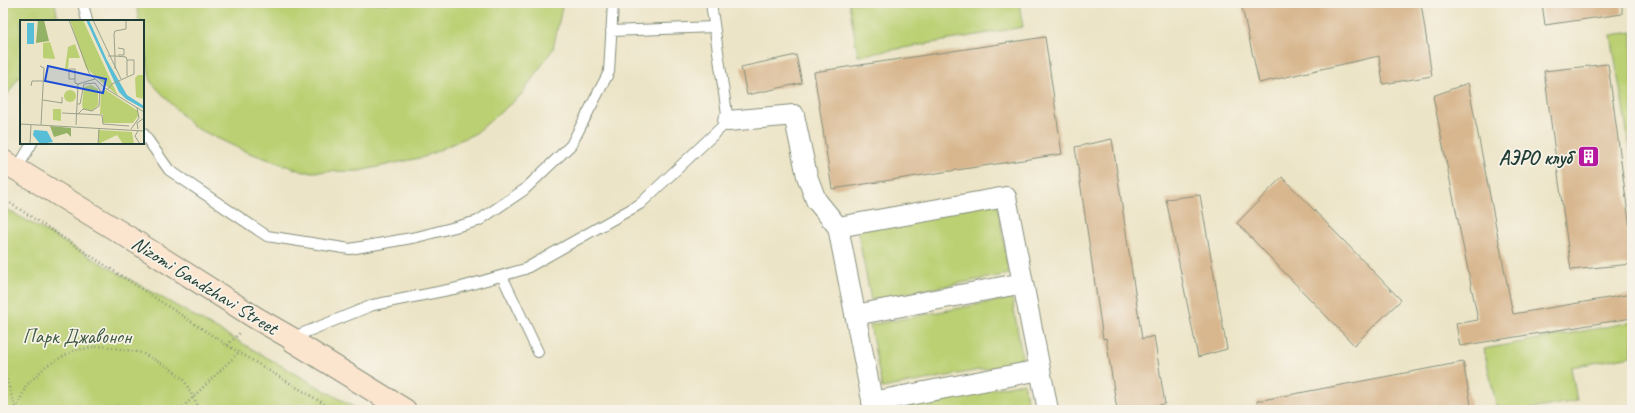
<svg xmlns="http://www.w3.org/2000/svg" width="1635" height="413" viewBox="0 0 1635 413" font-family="Caveat,sans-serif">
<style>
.green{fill:#bbd073;stroke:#6d8654}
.building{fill:#d8b78f}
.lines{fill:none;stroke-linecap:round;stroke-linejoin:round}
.lane-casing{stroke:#86907d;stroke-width:12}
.street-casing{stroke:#86907d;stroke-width:22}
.secondary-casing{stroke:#86907d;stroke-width:24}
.path{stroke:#86907d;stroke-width:2.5;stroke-dasharray:1 3;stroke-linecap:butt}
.lane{stroke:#fff;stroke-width:10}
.street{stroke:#fff;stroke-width:20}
.secondary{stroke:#fce5cf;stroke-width:22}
.labels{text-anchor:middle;stroke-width:3.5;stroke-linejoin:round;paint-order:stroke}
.poi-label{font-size:20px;font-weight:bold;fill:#1f3d34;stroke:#f7f3e8;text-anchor:end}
.street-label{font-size:20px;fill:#1f3d34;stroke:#f7f3e8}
.park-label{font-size:20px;fill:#3e5a41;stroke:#f7f3e8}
.inset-road{fill:none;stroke:#9aa18c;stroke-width:1}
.view{fill:#1d4ed8;fill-opacity:0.15;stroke:#1d4ed8;stroke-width:2}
.inset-edge{fill:none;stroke:#1f3d34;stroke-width:2}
</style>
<rect width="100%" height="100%" fill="#f7f3e8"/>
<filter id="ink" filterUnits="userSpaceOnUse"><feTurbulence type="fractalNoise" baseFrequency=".025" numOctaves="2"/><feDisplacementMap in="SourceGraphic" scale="8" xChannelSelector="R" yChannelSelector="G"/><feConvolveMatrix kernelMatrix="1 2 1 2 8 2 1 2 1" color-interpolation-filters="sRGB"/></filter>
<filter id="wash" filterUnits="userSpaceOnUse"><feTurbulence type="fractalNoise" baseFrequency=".012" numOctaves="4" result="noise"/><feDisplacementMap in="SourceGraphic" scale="16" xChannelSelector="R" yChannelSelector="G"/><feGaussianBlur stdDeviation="0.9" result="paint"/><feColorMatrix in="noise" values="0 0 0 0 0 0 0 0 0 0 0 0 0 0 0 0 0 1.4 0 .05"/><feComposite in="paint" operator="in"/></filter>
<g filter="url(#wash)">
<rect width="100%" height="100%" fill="#ece4c6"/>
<!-- green -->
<path class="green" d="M3 3H55L58 20 21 21V74L3 101Z
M136 3H563L553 49 521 95 476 133 424 157 359 171 304 172 244 151 192 126 151 82 143 40V21H139Z
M849 3H1019L1023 27 858 56Z
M1632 32V161L1611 35Z
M997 202 1009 274 871 300 857 228Z
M3 207 359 410H3Z
M1012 298 1023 362 882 388 870 325Z
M1632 322V356L1571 367 1577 401 1525 410H1497L1484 349Z
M1024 383 1029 410H887V409Z"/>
<g id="blocks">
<!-- building -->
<path class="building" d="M1241 3H1421L1432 76 1383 84 1379 56 1259 83Z
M1542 3H1622V14L1545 25Z
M1045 37 1062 154 832 189 814 72Z
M796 55 802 83 747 95 741 67Z
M1608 64 1632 244V264L1571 270 1544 71Z
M1468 83 1513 314 1632 294V318L1460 346 1456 324 1478 320 1433 96Z
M1112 139 1142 339 1154 336 1165 404 1132 410H1117L1106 338 1103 339 1075 147Z
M1282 177 1401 300 1354 345 1237 223Z
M1200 195 1227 349 1198 357 1166 199Z
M1463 362 1472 410H1258L1257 401Z"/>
</g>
</g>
<g filter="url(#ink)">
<use href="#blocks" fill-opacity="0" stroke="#86907d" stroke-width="1"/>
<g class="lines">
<defs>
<path id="lane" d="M83 3 87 21
M611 31 714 27
M143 133 169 170 267 236 350 249 417 237 478 221 524 190 571 145 609 72 613 3
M17 169 32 143
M502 276 538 352
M291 338 373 305 458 288 525 269 640 204 728 121 711 3"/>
<path id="street" d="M728 121 794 115 807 176 816 200 838 227 874 410
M838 227 1006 197 1048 410
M855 315 1023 283
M872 402 1040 370"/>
<path id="secondary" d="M3 161 128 237 256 318 291 338 293 341 405 410"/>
</defs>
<!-- lane casing -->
<use href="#lane" class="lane-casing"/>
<!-- street casing -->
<use href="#street" class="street-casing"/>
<!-- secondary casing -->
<use href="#secondary" class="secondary-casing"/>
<!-- path -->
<path class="path" d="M3 201H7L227 345 334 410
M227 345 240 333
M3 368 16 410
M16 409 26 386 46 366 75 350 103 346 142 353 170 368 184 380 200 410
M180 410 239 352"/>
<!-- lane -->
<use href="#lane" class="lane"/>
<!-- street -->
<use href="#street" class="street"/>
<!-- secondary -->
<use href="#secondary" class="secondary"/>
</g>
</g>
<!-- icons -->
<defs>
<symbol id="building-square" viewBox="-11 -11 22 22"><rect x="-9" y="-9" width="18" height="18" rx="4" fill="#b5179e" stroke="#f7f3e8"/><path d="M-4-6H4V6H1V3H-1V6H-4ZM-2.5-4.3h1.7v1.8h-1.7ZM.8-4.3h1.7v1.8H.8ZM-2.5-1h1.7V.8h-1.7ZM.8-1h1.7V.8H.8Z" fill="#fff"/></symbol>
</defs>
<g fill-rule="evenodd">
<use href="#building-square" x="1576" y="144" width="25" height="25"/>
</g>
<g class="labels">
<!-- poi labels -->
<g class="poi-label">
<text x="1572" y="164">АЭРО клуб</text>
</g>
<!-- street labels -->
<g class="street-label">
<text transform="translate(205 285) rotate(32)" y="7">Nizomi Gandzhavi Street</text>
</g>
<!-- park labels -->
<g class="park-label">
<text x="77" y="343">Парк Джавонон</text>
</g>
</g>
<!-- overview -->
<g transform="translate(20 20)">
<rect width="124" height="124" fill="#ece4c6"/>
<path d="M50 0H63L98 76 66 48ZM30 22 35 38 34 39 23 38V23ZM55 24 60 38H49L48 49H45L48 27ZM118 55H124V79L116 77 115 58ZM71 65 78 69V85L72 91 63 89 62 85 64 67ZM84 69 118 91V96L113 103H83V94H80L81 72ZM44 76a6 6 0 1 1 12 0a6 6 0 1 1-12 0ZM33 89H41V101L33 100ZM78 110 112 112 114 124H103L97 115 78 124Z" fill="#bbd073"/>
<path d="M18 0H24L29 21 16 23ZM30 106 51 108V117L47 113 34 117Z" fill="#94b265"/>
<path d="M66 0H69L87 40 107 75 124 86V89L106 79 99 72ZM7 3H14V24H7ZM14 110 27 111 33 122 20 124 13 115Z" fill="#58bdd6"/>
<path class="inset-road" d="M49 0 69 53 85 68 124 92M73 0 101 59M106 0V9L95 11 94 14 95 36 106 37 107 40M98 35H104V29L98 28M88 36H95V49M20 46 24 48 21 105M55 59H49V49H55V63L58 64 56 105M58 64 75 59M11 66 12 61H24M87 70 92 64 114 54V40H107V56M23 80 42 83V77M57 84H60L64 64 75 63 80 70 79 86 72 91 63 89 58 94M42 93 82 95 83 104 109 106M0 104 124 111M111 109 119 98 117 88M118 109 117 103 124 98M118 111 115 116 120 124M10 124 11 105M78 124 79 109"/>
<path class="view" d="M28 46 86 59 83 73 25 61Z"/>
<rect width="124" height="124" class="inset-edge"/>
</g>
<!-- margin -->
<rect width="1635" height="413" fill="none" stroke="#f7f3e8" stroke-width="16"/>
</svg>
